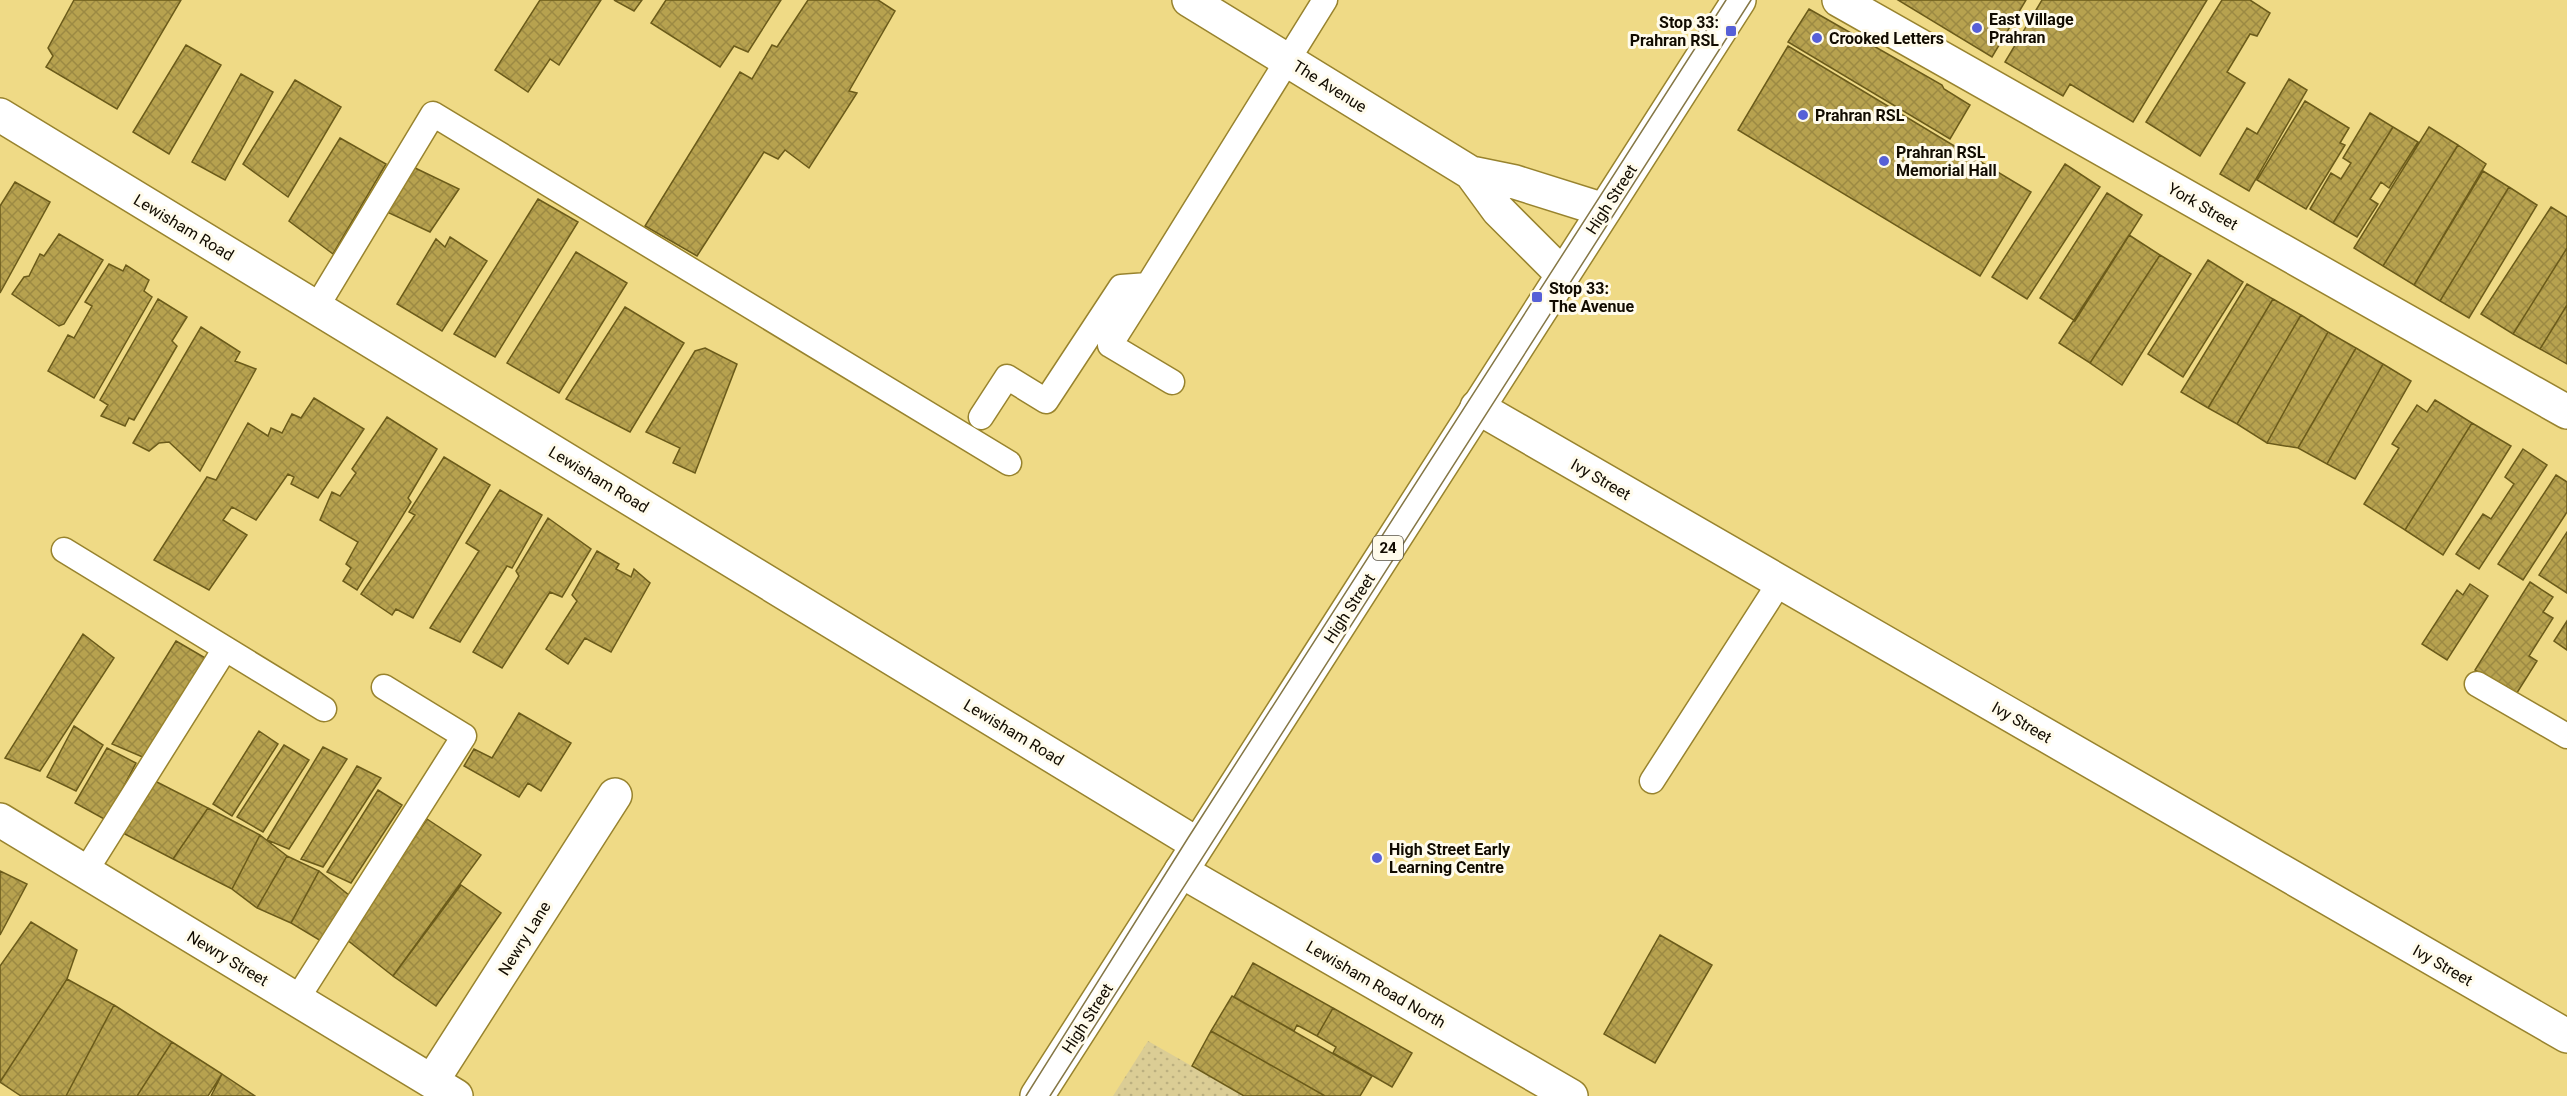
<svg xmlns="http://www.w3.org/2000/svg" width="2567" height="1096" viewBox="0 0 2567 1096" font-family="Roboto,sans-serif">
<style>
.park{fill:url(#park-dots)}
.building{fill:url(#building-cross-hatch);stroke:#6b5b1a;stroke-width:1.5}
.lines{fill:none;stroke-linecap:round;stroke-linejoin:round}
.lane-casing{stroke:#98832e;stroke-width:27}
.street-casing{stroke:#98832e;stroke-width:36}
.secondary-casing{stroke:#98832e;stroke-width:36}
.primary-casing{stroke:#98832e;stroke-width:36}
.lane{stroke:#fff;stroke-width:24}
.street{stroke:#fff;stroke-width:33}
.secondary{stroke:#fff;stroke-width:33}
.primary{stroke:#fff;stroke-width:33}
.tram{stroke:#857746;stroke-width:1.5}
.poi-dot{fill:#5760d7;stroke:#fffbeb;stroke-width:2}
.labels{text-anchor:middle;stroke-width:6;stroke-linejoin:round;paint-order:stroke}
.shield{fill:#fffbeb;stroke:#585346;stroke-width:1.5}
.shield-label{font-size:15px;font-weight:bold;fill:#110b00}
.poi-label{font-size:16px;font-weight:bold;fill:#110b00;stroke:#fffbeb;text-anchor:start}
.street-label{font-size:16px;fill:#110b00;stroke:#fffbeb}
</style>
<defs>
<pattern id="park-dots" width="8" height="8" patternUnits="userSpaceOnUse" patternTransform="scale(1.5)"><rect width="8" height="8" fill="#dbcd95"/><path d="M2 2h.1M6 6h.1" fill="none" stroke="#bbaf7f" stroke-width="1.8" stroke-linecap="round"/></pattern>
<pattern id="building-cross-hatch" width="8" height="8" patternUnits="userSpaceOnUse" patternTransform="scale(1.5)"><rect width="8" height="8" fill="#b7a24f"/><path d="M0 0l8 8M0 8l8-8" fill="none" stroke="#9c8a43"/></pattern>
</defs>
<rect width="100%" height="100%" fill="#efda86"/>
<!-- park -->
<path class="park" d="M1148 1041 1244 1096H1113Z"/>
<!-- building -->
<path class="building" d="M74 0H181L117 109 46 67 53 56 48 48Z
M540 0H601L559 65 550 59 528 92 495 70Z
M614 0H642L634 11Z
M666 0H781L748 52 734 46 720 67 651 23Z
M808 0H878L895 11 849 91 857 93 809 168 785 150 778 159 764 152 697 256 645 226 740 72 752 79 772 45 777 47Z
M1898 0H2026L1992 57Z
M2042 0H2207L2133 122 2070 84 2063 96 2005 62Z
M2222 0H2250L2270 13 2257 36 2250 34 2227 72 2245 83 2200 156 2146 122Z
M1809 9 1942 85 1944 89 1970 105 1950 139 1788 42Z
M186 45 221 65 169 154 133 132Z
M1788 46 2031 192 1980 276 1738 130Z
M241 74 273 92 225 180 192 162Z
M2289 79 2307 90 2249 191 2220 174 2247 128 2257 134Z
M295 80 341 107 288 197 243 164Z
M2305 101 2349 128 2340 143 2345 145 2306 209 2257 180Z
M2370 113 2393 127 2333 223 2310 209 2331 173 2341 179 2351 163 2343 158Z
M2393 127 2418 142 2389 188 2381 182 2370 199 2378 204 2357 237 2333 223Z
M2429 127 2458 145 2383 266 2354 248Z
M340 138 386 164 333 254 289 221Z
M2458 145 2486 164 2414 285 2383 266Z
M2065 164 2100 187 2027 299 1992 277Z
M413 167 459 189 430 232 387 212Z
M2483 171 2509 187 2440 301 2414 285Z
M15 182 50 202 0 293V206Z
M2509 187 2537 205 2469 318 2440 301Z
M2107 193 2142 215 2075 321 2040 298Z
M538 199 578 222 495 357 454 334Z
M2551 207 2567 217V248L2513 334 2481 314Z
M59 234 103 260 64 324 59 326 12 294 24 277 29 276 40 254 44 256Z
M2129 235 2160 255 2090 363 2059 343Z
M450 237 487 261 442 331 397 304 436 239 445 247Z
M2567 248V305L2540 349 2513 334Z
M576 252 627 283 559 393 507 363Z
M2160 255 2191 274 2122 385 2090 363Z
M2208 260 2243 282 2183 377 2148 354Z
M109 264 123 271 126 265 149 280 144 291 152 297 94 398 48 371 68 335 74 338 92 306 85 302Z
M2247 284 2273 299 2208 408 2181 392Z
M158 299 187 317 172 341 177 346 134 420 129 418 125 426 101 416 108 405 100 400Z
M2273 299 2301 315 2237 424 2208 408Z
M2567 305V364L2540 349Z
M625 307 684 343 630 432 566 399Z
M2301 315 2328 332 2267 443 2237 424Z
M201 327 240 352 235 361 256 369 200 471 169 442 159 443 149 451 133 443Z
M2328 332 2356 348 2298 448 2267 443Z
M705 348 737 364 695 473 673 463 680 448 646 432 695 351Z
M2356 348 2383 364 2327 464 2298 448Z
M2383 364 2411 381 2355 479 2327 464Z
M314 398 364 429 318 498 291 484 294 477 288 474 256 520 232 507 223 520 247 535 209 590 154 560 207 477 216 480 248 423 268 436 271 428 282 433 292 414 301 418Z
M2435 400 2472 423 2405 530 2364 504 2399 448 2392 444 2417 405 2427 412Z
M387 417 437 449 408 498 411 502 357 590 343 581 351 568 346 564 358 542 320 520 332 492 340 496 356 473 352 469Z
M2472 423 2511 446 2443 555 2405 530Z
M2523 449 2547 465 2479 569 2456 554 2483 514 2491 519 2514 484 2505 477Z
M444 457 490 485 413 618 396 609 392 615 361 594 415 515 409 512Z
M2556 475 2567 482V512L2523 580 2498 564Z
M500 490 542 515 512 568 507 566 460 642 430 628 479 551 466 543Z
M548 518 591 549 562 597 550 592 502 668 473 652 519 576 516 571Z
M2567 532V593L2539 575Z
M597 551 619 564 616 569 631 577 634 569 650 583 611 652 585 638 568 664 546 649 577 601 572 595Z
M2530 582 2553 597 2543 612 2553 618 2529 656 2537 661 2515 696 2475 670Z
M2470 584 2488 596 2447 660 2422 644 2457 590 2463 595Z
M2567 621V650L2554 641Z
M83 634 114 658 40 771 5 758Z
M176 641 207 659 145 758 112 744Z
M519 713 571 743 541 791 528 783 519 797 464 766 474 749 492 758Z
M74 726 103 745 76 791 47 777Z
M259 731 278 744 232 816 213 804Z
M284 745 309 760 263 832 237 817Z
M323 747 347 759 289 849 267 840Z
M107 748 136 763 106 820 75 803Z
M357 766 381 778 323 867 301 859Z
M153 780 208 808 173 859 119 831Z
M378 790 402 805 351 883 327 872Z
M208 808 260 835 232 889 173 859Z
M427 819 481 855 393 976 346 939Z
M260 835 287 856 257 908 232 889Z
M287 856 319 871 291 923 257 908Z
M0 871 27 884 0 935Z
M319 871 350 896 321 941 291 923Z
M461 885 501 913 436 1006 393 976Z
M31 922 77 950 67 979 0 1082V966Z
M1660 935 1712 965 1655 1063 1604 1034Z
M1253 963 1333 1008 1317 1036 1297 1025 1294 1031 1234 997Z
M67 979 114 1005 66 1096H21L0 1082Z
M1232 996 1372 1076 1360 1096H1325L1211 1031Z
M114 1005 172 1042 137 1096H66Z
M1333 1008 1412 1053 1392 1087 1333 1053 1336 1047 1317 1036Z
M1211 1031 1325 1096H1244L1192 1066Z
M172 1042 222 1074 208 1096H137Z
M222 1074 255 1096H211Z"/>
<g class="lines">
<defs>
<path id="lane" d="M1148 285 1110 345 1172 382
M316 308 433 114 1009 463
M981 417 1007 377 1046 401 1121 287 1148 285 1325 0
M64 550 324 709
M2477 684 2567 736
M1652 781 1780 582
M85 872 225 649
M297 999 464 736 384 687"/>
<path id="street" d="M1839 0 2567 412
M0 115 1197 844
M1477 407 2567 1036
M0 820 456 1096
M1181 871 1571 1096
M432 1081 615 795"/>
<path id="secondary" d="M1189 0 1471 173 1515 182 1604 210
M1471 173 1498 210 1563 275"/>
<path id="primary" d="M1037 1096 1739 0"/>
</defs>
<!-- lane casing -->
<use href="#lane" class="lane-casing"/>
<!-- street casing -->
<use href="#street" class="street-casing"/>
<!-- secondary casing -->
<use href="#secondary" class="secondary-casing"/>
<!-- primary casing -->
<use href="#primary" class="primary-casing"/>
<!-- lane -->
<use href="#lane" class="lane"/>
<!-- street -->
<use href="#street" class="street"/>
<!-- secondary -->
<use href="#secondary" class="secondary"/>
<!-- primary -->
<use href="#primary" class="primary"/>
<!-- tram -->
<path class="tram" d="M1026 1096 1188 838 1726 0
M1050 1096 1751 0"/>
</g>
<!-- markers -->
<g class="poi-dot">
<circle cx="1977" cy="28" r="6"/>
<rect x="1725" y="25" width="12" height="12" rx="3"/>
<circle cx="1817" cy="38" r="6"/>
<circle cx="1803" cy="115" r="6"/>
<circle cx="1884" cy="161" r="6"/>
<rect x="1531" y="291" width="12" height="12" rx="3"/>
<circle cx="1377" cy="858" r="6"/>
</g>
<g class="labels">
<!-- shield labels -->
<rect class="shield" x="1373" y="536" width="30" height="24" rx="4.5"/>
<g class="shield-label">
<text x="1388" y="553">24</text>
</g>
<!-- poi labels -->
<g class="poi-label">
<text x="1989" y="25">East Village<tspan x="1989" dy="18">Prahran</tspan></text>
<text x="1719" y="28" text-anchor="end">Stop 33:<tspan x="1719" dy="18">Prahran RSL</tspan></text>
<text x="1829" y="44">Crooked Letters</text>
<text x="1815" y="121">Prahran RSL</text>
<text x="1896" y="158">Prahran RSL<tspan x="1896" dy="18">Memorial Hall</tspan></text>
<text x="1549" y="294">Stop 33:<tspan x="1549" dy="18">The Avenue</tspan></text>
<text x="1389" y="855">High Street Early<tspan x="1389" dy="18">Learning Centre</tspan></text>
</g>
<!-- street labels -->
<g class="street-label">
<text transform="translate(1330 86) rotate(32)" y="6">The Avenue</text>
<text transform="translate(1611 199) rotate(-57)" y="6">High Street</text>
<text transform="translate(2203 206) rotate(30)" y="6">York Street</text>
<text transform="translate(184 227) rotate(31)" y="6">Lewisham Road</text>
<text transform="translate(599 479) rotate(31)" y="6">Lewisham Road</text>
<text transform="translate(1601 479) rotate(30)" y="6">Ivy Street</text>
<text transform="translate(1349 608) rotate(-57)" y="6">High Street</text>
<text transform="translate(2022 722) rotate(30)" y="6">Ivy Street</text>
<text transform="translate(1014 732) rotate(31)" y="6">Lewisham Road</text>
<text transform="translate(524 938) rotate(-58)" y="6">Newry Lane</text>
<text transform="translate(228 958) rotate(31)" y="6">Newry Street</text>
<text transform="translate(2443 965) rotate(30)" y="6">Ivy Street</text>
<text transform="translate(1376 984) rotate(30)" y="6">Lewisham Road North</text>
<text transform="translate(1087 1018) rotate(-57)" y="6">High Street</text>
</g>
</g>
</svg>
